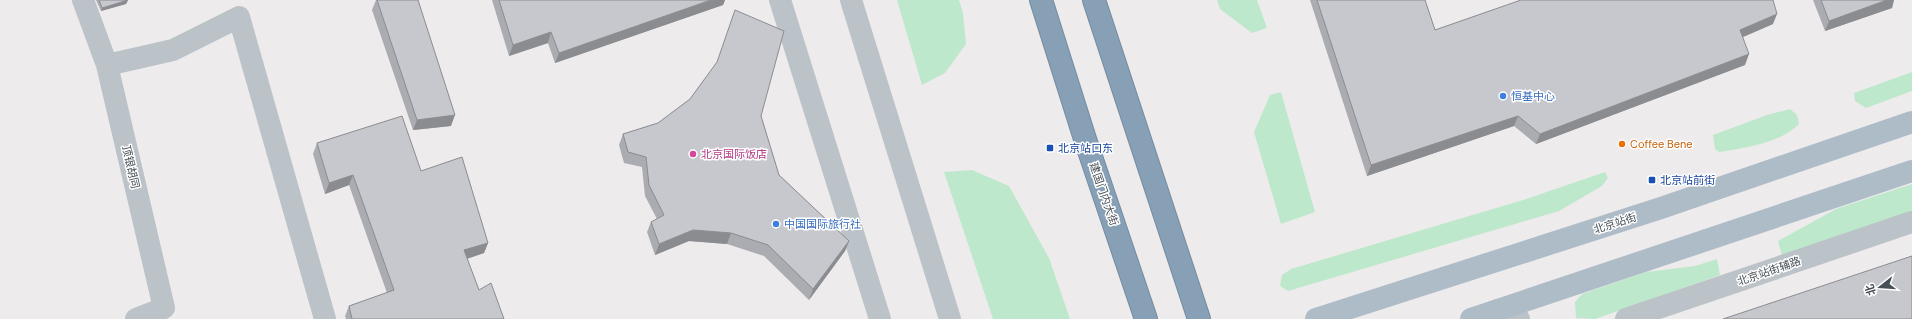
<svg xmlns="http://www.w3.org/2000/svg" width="1912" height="319" viewBox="0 0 1912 319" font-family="'DM Sans','Noto Sans SC',sans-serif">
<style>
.green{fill:#bee8cc}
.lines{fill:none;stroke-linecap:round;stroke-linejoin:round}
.highway-casing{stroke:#748ba1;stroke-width:24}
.minor{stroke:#bbc3c9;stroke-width:22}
.major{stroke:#aebcc8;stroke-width:22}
.highway{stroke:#88a0b5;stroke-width:22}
.wall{fill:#abacb1}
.shaded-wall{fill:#8b8c90}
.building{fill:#c7c8ce;stroke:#8b8c90}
.shop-dot{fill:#3f7fe0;stroke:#fff;stroke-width:1.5}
.food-dot{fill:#e8710a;stroke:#fff;stroke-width:1.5}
.transit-dot{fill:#1a4fb4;stroke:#fff;stroke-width:1.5}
.hotel-dot{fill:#d1479c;stroke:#fff;stroke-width:1.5}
.labels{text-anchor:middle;stroke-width:3;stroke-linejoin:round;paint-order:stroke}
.shop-label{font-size:11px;fill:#366cbe;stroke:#fff;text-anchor:start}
.food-label{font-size:11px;fill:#c56008;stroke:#fff;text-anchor:start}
.transit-label{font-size:11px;fill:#164399;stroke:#fff;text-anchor:start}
.hotel-label{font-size:11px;fill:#b23c85;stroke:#fff;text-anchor:start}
.street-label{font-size:11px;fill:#464f56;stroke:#fff}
</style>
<rect width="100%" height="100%" fill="#eeebec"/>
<!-- green -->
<path class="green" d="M897 0H959L963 13 966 44 945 73 922 85Z
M1217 0H1257L1267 28 1252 33 1220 9Z
M1912 72V91L1866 108 1855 101 1854 93Z
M1281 92 1315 212 1281 224 1254 132 1270 95Z
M1790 109 1797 115 1799 124C1781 143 1744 148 1719 152L1715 149 1713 135 1767 115Z
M972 170 1009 186 1049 258 1070 319H993L944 172Z
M1605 172 1608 178 1602 186 1559 211 1288 291 1280 286 1282 275 1291 269 1523 200Z
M1912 184V212L1782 256 1778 241 1836 209Z
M1717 259 1720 275 1595 319 1576 318 1575 302 1582 294 1646 272 1695 266Z"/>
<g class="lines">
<defs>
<path id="highway" d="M1041 0 1085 139 1146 319
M1094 0 1199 319"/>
</defs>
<!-- highway casing -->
<use href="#highway" class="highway-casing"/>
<!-- minor -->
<path class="minor" d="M83 0 107 65 164 308 136 319
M780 0 880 319
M851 0 950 319
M107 65 173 50 239 17 325 319
M1498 310 1519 319
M1626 319 1912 222"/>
<!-- major -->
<path class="major" d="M1316 319 1661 208 1912 122
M1471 319 1912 171"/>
<!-- highway -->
<use href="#highway" class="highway"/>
</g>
<!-- wall -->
<path class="wall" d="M96 0H128L126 4 101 11Z
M376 0H418L451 126 413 130 372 10Z
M492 0H725L723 5 555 63 548 43 509 56Z
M1310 0H1425L1435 30 1773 24 1743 37 1745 65 1536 144 1514 126 1367 176Z
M1813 0H1894L1892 8 1825 31Z
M717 63 761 116 779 175 849 241 845 251 809 300 764 256 727 244 689 241 655 255 647 232 651 222 657 219 645 196 642 167 624 163 619 145 623 134 658 123 690 99Z
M317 143 421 171 488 243 484 253 467 259 479 290 504 319H346L345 316 349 306 387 293 349 185 325 194 313 154Z"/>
<!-- shaded-wall -->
<path class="shaded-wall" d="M128 0 126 4 101 11 102 8Z
M711 0H725L723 5 555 63 559 53Z
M1887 0H1894L1892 8 1825 31 1829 21Z
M1777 14 1773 24 1736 40 1740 30Z
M551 32 548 43 509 56 513 45Z
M1749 54 1745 65 1536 144 1540 134Z
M455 115 451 126 413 130 417 120Z
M1518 116 1514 126 1367 176 1371 165Z
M353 175 349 185 325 194 329 183Z
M693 230 731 233 727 244 689 241 655 255 659 244Z
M849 241 845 251 809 300 813 289Z
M488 243 484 253 460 261 464 250Z"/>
<!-- building -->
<path class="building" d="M99 0H128L102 8Z
M377 0H418L455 115 417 120Z
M499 0H711L559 53 551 32 513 45Z
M1317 0H1425L1435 30 1521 0H1773L1777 14 1740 30 1749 54 1540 134 1518 116 1371 165Z
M1821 0H1887L1829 21Z
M735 10 784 31 761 116 779 175 849 241 813 289 768 245 731 233 693 230 659 244 651 222 664 215 649 185 646 157 628 152 623 134 658 123 690 99 717 62Z
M402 116 421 171 462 157 488 243 464 250 479 290 491 283 504 319H352L349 306 394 290 353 175 329 183 317 143Z
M1912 256V319H1723Z"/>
<!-- markers -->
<g class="shop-dot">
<circle cx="1503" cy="96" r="4"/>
<circle cx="776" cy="224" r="4"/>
</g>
<circle class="food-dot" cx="1622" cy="144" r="4"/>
<g class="transit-dot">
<rect x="1046" y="144" width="8" height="8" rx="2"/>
<rect x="1648" y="176" width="8" height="8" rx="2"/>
</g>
<circle class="hotel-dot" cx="693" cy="154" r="4"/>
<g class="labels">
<!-- shop labels -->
<g class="shop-label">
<text x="1511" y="100">恒基中心</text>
<text x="784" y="228">中国国际旅行社</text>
</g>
<!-- food labels -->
<g class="food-label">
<text x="1630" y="148">Coffee Bene</text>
</g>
<!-- transit labels -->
<g class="transit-label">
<text x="1058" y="152">北京站口东</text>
<text x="1660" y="184">北京站前街</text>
</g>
<!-- hotel labels -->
<g class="hotel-label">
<text x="701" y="158">北京国际饭店</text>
</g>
<!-- street labels -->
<g class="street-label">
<text transform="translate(131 167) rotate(77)" y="4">顶银胡同</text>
<text transform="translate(1104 194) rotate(71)" y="4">建国门内大街</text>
<text transform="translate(1615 223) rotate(-18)" y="4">北京站街</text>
<text transform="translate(1769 271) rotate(-19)" y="4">北京站街辅路</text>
</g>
</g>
<!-- north arrow -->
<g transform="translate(1880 287) rotate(253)" stroke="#ffffff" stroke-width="3" paint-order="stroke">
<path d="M0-3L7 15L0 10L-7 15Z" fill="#464f56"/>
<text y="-6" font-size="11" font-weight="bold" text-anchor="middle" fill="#464f56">北</text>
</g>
</svg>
